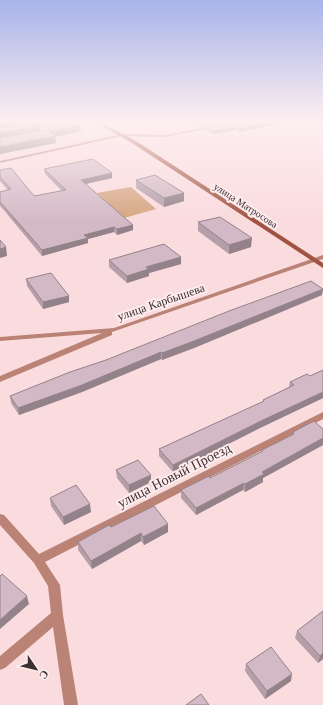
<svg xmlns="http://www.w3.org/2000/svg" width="323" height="705" viewBox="0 0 323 705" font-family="Georgia,serif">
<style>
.green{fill:#d5a581}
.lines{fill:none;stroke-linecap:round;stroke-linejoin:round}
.street{fill:#ba8376;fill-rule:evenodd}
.secondary{fill:#a05341;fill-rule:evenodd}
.wall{fill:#b59fa9;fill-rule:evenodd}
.shaded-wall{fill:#94828a}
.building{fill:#d3b9c5;stroke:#94828a}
.labels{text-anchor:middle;stroke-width:4;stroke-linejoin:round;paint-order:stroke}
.far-street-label{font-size:10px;fill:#3b2f31;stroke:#feecee}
.street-label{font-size:12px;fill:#3b2f31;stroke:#feecee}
.near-street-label{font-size:14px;fill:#3b2f31;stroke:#feecee}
</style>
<rect width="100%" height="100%" fill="#fadbde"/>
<!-- green -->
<path class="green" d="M131 187 156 209 124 218 97 193Z"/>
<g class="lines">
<!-- street -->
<path class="street" d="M229 122H237L166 137 122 136 0 163V161L122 134 166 135Z
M323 255V259L112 332V335L0 382V376L102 333 0 341V337L114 328Z
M323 412V419L45 562 60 585 63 615 78 705H64L53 627 5 668 0 670V656L51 613 48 586 34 563 0 525V514L4 515 39 554Z"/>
<!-- secondary -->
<path class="secondary" d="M95 122H100L136 141 323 263V268L132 143Z"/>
</g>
<!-- wall -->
<path class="wall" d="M0 122H76L81 131 55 137 56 143 0 154ZM39 124 47 129 41 130 40 125Z
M187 122H222L198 127Z
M288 122 239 132 235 130 213 134 205 130V127Z
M44 169 112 173V178L86 184 133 230 117 235 114 232 88 239V243L42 256 3 209 0 206V192L8 190 0 181V170L34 196 62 191 45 174Z
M136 180 184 193V201L164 207 136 188Z
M198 222 251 247 229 254 198 231Z
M109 260 181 264 149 273V276L127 283 109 267Z
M26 279 69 302 43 309 27 286Z
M323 288 322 295 194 348 162 360 161 359 82 392 19 415 11 403 10 396 106 360Z
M323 370V398L262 427 173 472 159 456V449L263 402V400L289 387 290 382 310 376Z
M323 429V445L263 478V482L245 492 243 490 196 515 181 498V490L210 478 261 452 262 450 292 435 293 432Z
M116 470 151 482 129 493 117 478Z
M50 498 91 512 64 525 51 506Z
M168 524V532L144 545 141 541 92 569 78 550V542L111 527Z
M323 611V659L318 663 295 638 297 631Z
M246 664 291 681 265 699 245 671Z"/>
<!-- shaded-wall -->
<path class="shaded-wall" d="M11 122H39V124L0 130V124Z
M208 122H222L198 127V124Z
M274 122H288L239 132V129Z
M40 125 41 131 0 139V133Z
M81 125V131L55 137 56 143 0 154V147L48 131Z
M235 127V130L213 134V131Z
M112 173V178L81 185V180Z
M184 193V201L164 207V198Z
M133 225V230L117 235V229Z
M114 227V232L88 239V243L42 256V250L84 235Z
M252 238 251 247 229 254V245Z
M6 247 7 256 0 258V249Z
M181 257V264L149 273V276L127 283V276L146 267Z
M323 289 322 295 194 348 162 360V353Z
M69 296V302L43 309V302Z
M161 352V359L82 392 19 415 18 408Z
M323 392V398L262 427 173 472V465L263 420Z
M323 438V445L263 478V482L245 492V484L262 472Z
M151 475V482L129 493V485Z
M244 483 243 490 196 515V508Z
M90 504 91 512 64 525 63 517Z
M168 524V532L144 545 143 537Z
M141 533V541L92 569 91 561Z
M27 596 29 604 0 629V620Z
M323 653V659L318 663 320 656Z
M292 674 291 681 265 699 267 691Z"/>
<!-- building -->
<path class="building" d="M0 122H11L0 124Z
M37 122 40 125 0 133V128Z
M45 122H76L81 125 48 131 55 136 0 147V138L49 129 50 126Z
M193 122H208L198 124Z
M231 122H274L239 129 235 127 213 131 205 127Z
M93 159 112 173 81 180 133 225 117 229 114 227 84 235 88 238 42 250 0 202V192L11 189 0 177V170L11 168 34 196 66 190 44 169Z
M155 175 184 193 164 198 136 180Z
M220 217 252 238 229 245 198 222Z
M0 240 6 247 0 249Z
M164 244 181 257 146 267 149 269 127 276 109 260Z
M51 273 69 296 43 302 26 279Z
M311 281 323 289 194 341 162 353 161 352 82 385 18 408 10 396 70 372 106 360 229 311Z
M323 370V392L263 420 173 465 159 449 264 401 263 400 294 385 290 382 307 374 310 376Z
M314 421 323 429V438L262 472 264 474 245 484 244 483 196 508 181 490 209 476 210 478 263 451 262 450 294 434 293 432Z
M138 460 151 475 129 485 116 470Z
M76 485 90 504 63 517 50 498Z
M154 506 168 524 143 537 141 533 91 561 78 542 109 525 111 527Z
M2 574 27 596 0 620V576Z
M323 611V653L320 656 297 631Z
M271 647 292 674 267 691 246 664Z
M201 694 209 705H186Z"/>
<!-- sky -->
<linearGradient id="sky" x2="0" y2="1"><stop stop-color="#a7b3ea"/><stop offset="0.55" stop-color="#fdeff0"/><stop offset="1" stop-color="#fdeff0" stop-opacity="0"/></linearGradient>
<rect width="323" height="221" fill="url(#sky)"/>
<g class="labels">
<!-- far-street labels -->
<g class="far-street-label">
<text transform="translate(246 205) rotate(33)" y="4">улица Матросова</text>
</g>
<!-- street labels -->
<g class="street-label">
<text transform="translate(161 302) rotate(-19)" y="4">улица Карбышева</text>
</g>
<!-- near-street labels -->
<g class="near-street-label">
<text transform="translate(174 475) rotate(-27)" y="5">улица Новый Проезд</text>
</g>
</g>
<!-- north arrow -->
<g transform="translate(36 669) rotate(125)" stroke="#feecee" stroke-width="3" paint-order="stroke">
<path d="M0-3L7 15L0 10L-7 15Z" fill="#3b2f31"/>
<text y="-6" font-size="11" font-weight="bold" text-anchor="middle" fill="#3b2f31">С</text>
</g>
</svg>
